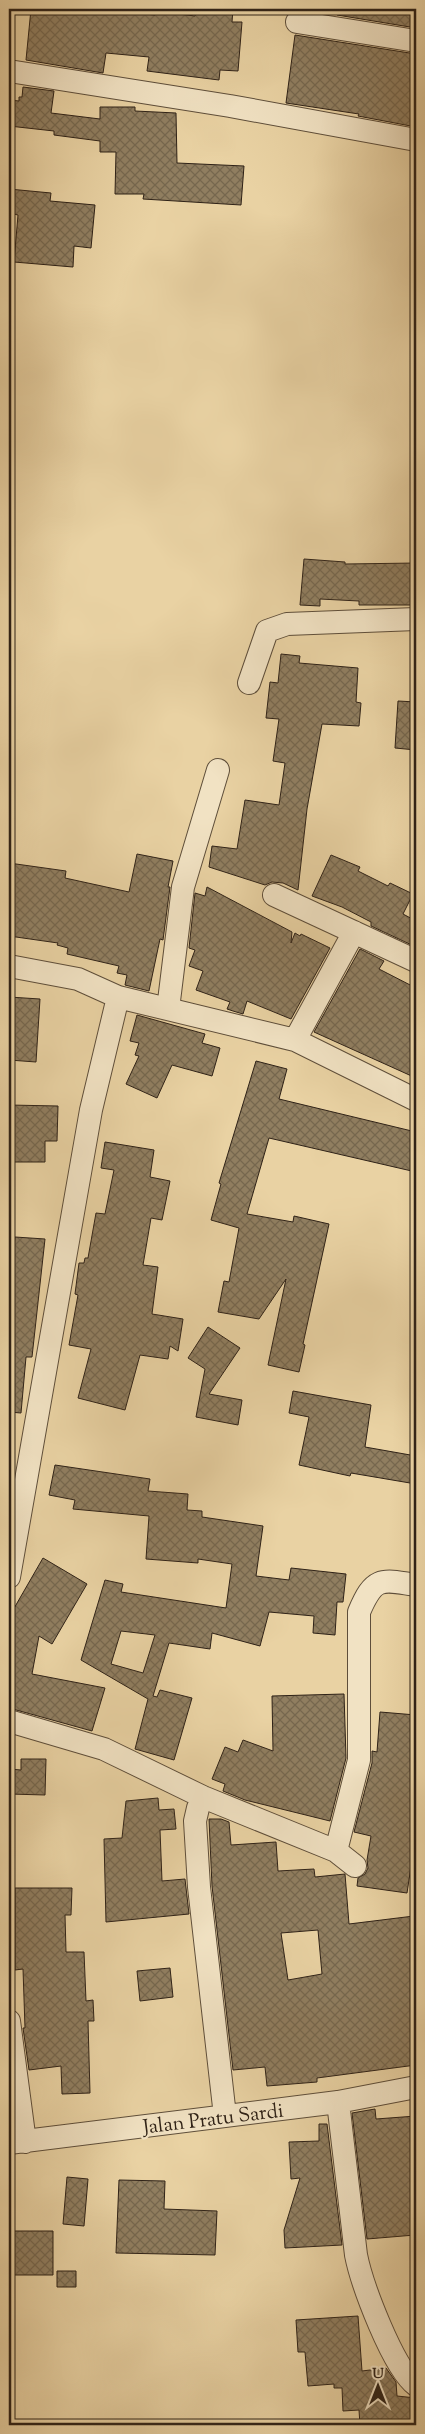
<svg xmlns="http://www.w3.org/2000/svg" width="425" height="2434" viewBox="0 0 425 2434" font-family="'Sorts Mill Goudy',serif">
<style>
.building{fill:url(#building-cross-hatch);stroke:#2f2217;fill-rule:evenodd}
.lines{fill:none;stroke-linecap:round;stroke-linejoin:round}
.street-casing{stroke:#5e4e3a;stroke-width:24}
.street{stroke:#f1e2c3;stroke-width:22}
.labels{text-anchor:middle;stroke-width:4.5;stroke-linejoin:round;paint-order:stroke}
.street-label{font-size:20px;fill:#2f2217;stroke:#f1e2c3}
</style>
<defs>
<pattern id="building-cross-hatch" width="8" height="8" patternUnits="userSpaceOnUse" patternTransform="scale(1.25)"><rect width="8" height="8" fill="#907e60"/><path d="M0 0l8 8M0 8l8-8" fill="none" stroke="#76674e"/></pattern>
</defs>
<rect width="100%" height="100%" fill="#e9d2a3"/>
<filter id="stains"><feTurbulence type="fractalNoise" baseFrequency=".004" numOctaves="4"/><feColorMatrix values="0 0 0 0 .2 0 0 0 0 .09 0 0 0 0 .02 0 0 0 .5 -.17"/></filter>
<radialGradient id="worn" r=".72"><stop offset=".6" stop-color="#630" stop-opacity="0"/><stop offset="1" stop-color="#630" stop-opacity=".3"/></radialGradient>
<!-- building -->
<path class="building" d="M31 9H90L155 15V11L195 16 196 9H233L232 22H242L238 71 220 70 219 80 147 71 149 57 106 53 103 73 26 60Z
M338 9H416V28L337 15Z
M295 35 416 54V127L358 116 359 114 286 103Z
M23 87 54 91 51 113 100 119V107H135V111L176 113 177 163 244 166 241 205 143 199 144 194H115L116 152H100V141L54 135V131L9 126V100L19 101V97H22Z
M9 189 51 193 50 201 95 205 91 248 74 246 73 267 14 262 18 215 9 213Z
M304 559 345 562V564L416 563V601H412V605H359V601L320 599V606L300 605Z
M281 654 300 656 299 663 358 668 356 702 361 703 359 726 322 724 307 809 298 890 283 883 272 882 265 885 209 867 212 846 237 849 245 800 279 805 285 763 273 761 279 719 266 718 270 682 278 683Z
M398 701 416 702V750L395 748Z
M137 854 173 861 168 887H170L163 940 160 939 149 991 125 985 127 975 117 973 119 966 67 954 68 948 57 945 58 943 9 936 14 889 9 888V863L66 871 65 878 129 892Z
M331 855 360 867 358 871 388 886 390 883 413 894 403 914 416 921V947L371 926V922L342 907 312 896Z
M207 887 292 932 291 943 295 933 300 936 301 934 330 948 291 1019 247 1001 243 1014 233 1011 227 1009 230 1002 196 990 203 971 189 966 195 950 189 948 195 893 205 896Z
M360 949 384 961 379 969 416 988V1078L314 1032Z
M9 997 40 999 36 1062 9 1060Z
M137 1015 205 1034 202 1043 220 1048 212 1076 172 1065 157 1098 126 1084 139 1056 135 1055 139 1043 130 1041Z
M256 1061 287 1069 279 1099 416 1132V1172L269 1138 247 1214 293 1222 294 1216 329 1224 303 1344 305 1345 299 1372 268 1365 286 1279 259 1319 218 1312 224 1281 229 1282 239 1228 211 1220 221 1184 219 1183Z
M9 1105 58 1106 57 1141H45V1162H9Z
M105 1142 154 1150 150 1177 170 1181 162 1220 151 1218 143 1265 158 1267 152 1314 183 1319 178 1351 170 1346 168 1359 140 1355 125 1410 78 1398 91 1349 69 1345 78 1295 75 1294 79 1263H84L85 1258H88L96 1213 105 1214 114 1170 101 1168Z
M15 1237 45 1239 32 1357H26L21 1413 9 1412V1292Z
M208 1327 240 1348 209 1394 242 1400 238 1425 196 1417 205 1369 188 1358Z
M293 1391 371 1405 365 1447 416 1456V1484L351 1473 350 1476 299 1465 309 1417 289 1413Z
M55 1465 150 1479 148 1491 188 1494 187 1510 202 1511V1517L263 1526 256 1576 289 1580 291 1568 346 1574 343 1602H337L335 1635 313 1633 314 1616 269 1612 260 1646 212 1633 210 1649 169 1643 153 1696 157 1697 160 1690 192 1698 174 1760 135 1749 148 1699 81 1660 105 1580 123 1584 121 1592 226 1608 232 1564 198 1559V1563L146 1559 149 1516 73 1509 75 1500 49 1495ZM121 1631 155 1635 143 1673 111 1664Z
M43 1558 87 1584 52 1644 39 1636 32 1674 105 1688 92 1731 9 1708V1617Z
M344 1694 346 1758 330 1821 245 1800 223 1791 225 1784 212 1779 225 1747 238 1752 243 1740 273 1751 272 1696Z
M380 1712 416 1715V1853H413L407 1893 357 1886 358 1878 365 1874 368 1868 367 1860 371 1836 354 1832 372 1763V1751L377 1752Z
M21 1759H46L45 1795 9 1794V1769L21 1770Z
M158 1798 159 1810 174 1809 176 1829 160 1830 162 1881 185 1879 189 1914 106 1922 104 1839 122 1838 126 1801Z
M209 1819H221L229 1822 231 1845 276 1842 278 1871 314 1869 315 1877 345 1874 349 1924 414 1916 416 2065 317 2078V2082L267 2086 265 2067 233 2070 212 1886ZM318 1930 322 1974 288 1980 281 1933Z
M15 1888H72L71 1915H65L66 1952H84L86 2001 93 2000 94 2021H88L90 2093 62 2094 61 2066 29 2070 23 2028H25L23 1969 15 1970Z
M170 1968 173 1997 140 2001 137 1971Z
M375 2109 376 2119 416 2116V2175H411L415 2235 367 2239 352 2113Z
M319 2124H327L342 2245 285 2248 284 2230 300 2178 291 2179 289 2142 319 2141Z
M67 2177 88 2179 84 2226 63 2224Z
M119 2180 165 2181 164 2209 217 2211 215 2255 116 2253Z
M9 2231H53V2275H9Z
M57 2271H76V2287H57Z
M358 2316 362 2371 386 2368 396 2382 397 2396 416 2398V2422L360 2425 359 2410 343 2411 342 2388H334V2384L308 2386 305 2352H298L296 2320Z"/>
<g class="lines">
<defs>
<path id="street" d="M297 22 416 41
M9 71 230 106 416 140
M249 683 267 631 287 624 416 619
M274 895 416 961
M9 966 78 979 118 997 295 1040 416 1100
M168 1009 183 887 218 770
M295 1040 354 932
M9 1577 91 1110 118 997
M9 1721 104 1749 203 1797 336 1851 355 1866
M203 1797 198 1808 195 1821 199 1887 225 2116
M336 1851 359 1760V1612C374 1577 380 1579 416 1585
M9 2021 25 2142
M338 2102 356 2255C362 2285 393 2368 416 2385
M9 2143 338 2102 416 2087"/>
</defs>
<!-- street casing -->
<use href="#street" class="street-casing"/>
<!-- street -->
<use href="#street" class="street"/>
</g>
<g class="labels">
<!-- street labels -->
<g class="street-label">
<text transform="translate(213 2118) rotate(-7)" y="7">Jalan Pratu Sardi</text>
</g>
</g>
<!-- margin -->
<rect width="425" height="2434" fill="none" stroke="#e9d2a3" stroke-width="30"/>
<rect x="10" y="10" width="405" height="2414" fill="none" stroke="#2f2217" stroke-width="2.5"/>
<rect x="15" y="15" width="395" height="2404" fill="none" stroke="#2f2217"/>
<!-- north arrow -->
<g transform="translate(378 2386)" stroke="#f1e2c3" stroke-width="4" paint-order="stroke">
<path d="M0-4L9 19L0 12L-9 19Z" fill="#2f2217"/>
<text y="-8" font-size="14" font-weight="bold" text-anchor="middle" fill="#2f2217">U</text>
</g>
<rect width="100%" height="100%" filter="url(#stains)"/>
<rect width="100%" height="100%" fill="url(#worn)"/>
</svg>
